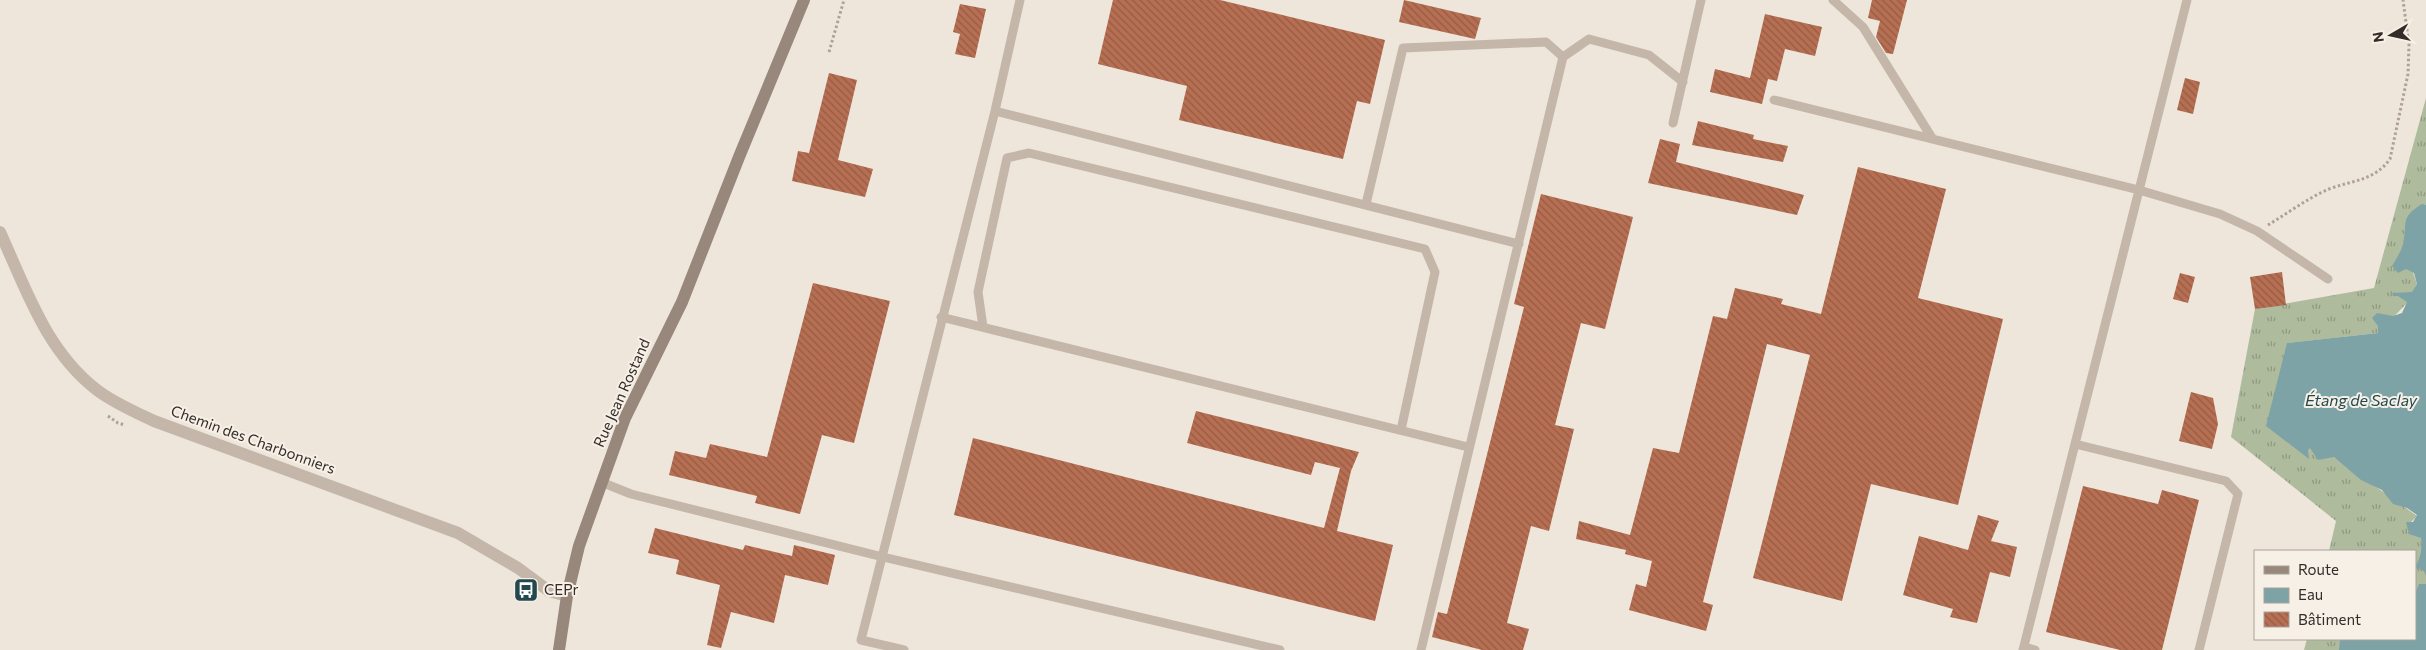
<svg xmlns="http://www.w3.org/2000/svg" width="2426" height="650" viewBox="0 0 2426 650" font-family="Commissioner,sans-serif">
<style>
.grass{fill:url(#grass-tufts)}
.water{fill:#7ea3a7}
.building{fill:url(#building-back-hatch)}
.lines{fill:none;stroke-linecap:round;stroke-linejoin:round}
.path{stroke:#b0a193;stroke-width:3;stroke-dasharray:2.5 2.5;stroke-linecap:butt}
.lane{stroke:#c4b7a9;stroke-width:9}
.street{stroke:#c4b7a9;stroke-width:12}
.secondary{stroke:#98877b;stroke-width:12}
.labels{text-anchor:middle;stroke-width:4;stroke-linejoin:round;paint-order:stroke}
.street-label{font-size:15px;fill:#332c28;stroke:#f6f0e7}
.poi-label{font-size:15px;fill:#332c28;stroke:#f6f0e7;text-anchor:start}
.water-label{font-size:16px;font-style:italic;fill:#23494f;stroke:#f6f0e7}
</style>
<defs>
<pattern id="grass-tufts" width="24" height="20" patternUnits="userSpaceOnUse" patternTransform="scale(1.25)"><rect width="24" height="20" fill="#afbb9d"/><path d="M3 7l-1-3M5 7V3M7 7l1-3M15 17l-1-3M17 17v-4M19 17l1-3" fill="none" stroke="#8f9880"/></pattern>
<pattern id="building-back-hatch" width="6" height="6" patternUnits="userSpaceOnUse" patternTransform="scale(1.25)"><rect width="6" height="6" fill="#b66f52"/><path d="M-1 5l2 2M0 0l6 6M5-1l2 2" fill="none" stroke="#955b44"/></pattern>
</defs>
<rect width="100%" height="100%" fill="#eee6db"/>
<!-- grass -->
<path class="grass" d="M2426 98V211L2403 244 2417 284 2407 303 2378 333 2288 343 2334 457 2417 516 2411 522H2407L2421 538 2426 570V586L2415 594V551H2329L2336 521 2231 437 2255 309 2374 288Z
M2307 639H2342L2340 650H2304Z"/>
<!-- water -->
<path class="water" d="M2422 204 2426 205V576L2424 571 2415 567C2421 557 2422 550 2421 538L2409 534 2406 522H2413L2417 515 2407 508 2393 504 2382 490 2361 480 2334 457 2318 460 2310 448 2308 450 2309 459 2266 426 2287 343 2378 333V326L2372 318 2377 313 2393 316 2402 313 2407 302 2398 296H2393L2392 293 2412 292 2417 284 2414 273 2406 269 2398 273 2392 266C2396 259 2401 252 2403 244 2408 223 2399 218 2422 204Z
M2419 584H2426V650H2339L2340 639H2415V594Z"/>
<!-- building -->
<path class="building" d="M1113 0H1220L1385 40 1370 104 1357 101 1343 159 1179 120 1187 86 1098 64Z
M1404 0 1481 18 1475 39 1399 22Z
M1872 0H1907L1893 54 1886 53 1876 37 1880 21 1868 18Z
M960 4 986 9 975 58 955 54 960 34 953 32Z
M1765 14 1822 27 1815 56 1785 49 1777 81 1768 79 1762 104 1710 92 1715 69 1750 78Z
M829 73 857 80 838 160 873 169 865 197 792 181 798 151 809 153Z
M2185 78 2200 82 2193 114 2177 110Z
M1698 121 1754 135 1753 139 1788 146 1783 162 1692 145Z
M1660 139 1680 144 1676 162 1804 195 1797 215 1648 183Z
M1858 167 1946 189 1918 298 2003 319 1958 505 1871 484 1842 601 1753 578 1810 355 1767 344 1703 602 1713 605 1706 631 1629 610 1636 584 1646 587 1652 561 1625 554 1626 550 1576 539 1579 521 1630 535 1653 448 1679 453 1713 316 1727 319 1735 288 1783 299 1781 304 1821 314Z
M1541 194 1633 217 1605 329 1581 323 1555 425 1574 429 1549 531 1531 526 1507 623 1529 629 1523 650H1482L1432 637 1438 612 1447 614 1524 307 1514 304Z
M2282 272 2286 305 2255 309 2250 277Z
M2180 273 2195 277 2188 303 2173 299Z
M813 283 890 301 854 443 822 435 800 514 755 503 757 496 669 475 675 451 706 458 710 444 767 457Z
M2191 392 2213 398 2218 424 2212 449 2179 441Z
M1196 411 1359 452 1351 471 1337 531 1393 545 1375 621 954 515 973 438 1324 528 1340 468 1315 462 1311 475 1187 443Z
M2083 486 2158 504 2162 490 2199 500 2162 650H2120L2046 632Z
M1978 515 1999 521 1991 541 2017 547 2010 577 1990 572 1977 623 1950 617 1953 609 1903 595 1919 536 1968 550Z
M655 528 743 550 745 545 792 556 794 545 835 555 828 585 785 575 774 623 731 612 721 648 707 645 720 585 676 574 679 560 648 553Z"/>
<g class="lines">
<!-- path -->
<path class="path" d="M829 52 844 0
M2268 225C2288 213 2308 198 2329 189 2353 180 2374 181 2390 159L2408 74 2409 45 2403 0
M108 416 118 423 125 425"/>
<!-- lane -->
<path class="lane" d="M1833 0 1863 27 1932 138
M1774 100 2139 190 2220 214 2257 231 2328 279
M995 111 1519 244
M1673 123 1701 0
M1366 204 1403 48 1546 42 1563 57
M941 317 1468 447
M983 327 978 292 1007 158 1029 153 1425 249 1435 272 1401 430
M2075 444 2226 481 2238 494 2199 650
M601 482 631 494 883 557 1280 650
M2024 647 2035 650
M904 650 861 640 995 111 1020 0
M1421 650 1563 57 1589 39 1649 55 1683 82
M2023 650 2187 0"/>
<!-- street -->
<path class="street" d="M0 232C26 289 46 351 97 390 114 403 135 412 154 421L458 533 518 568 549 591 567 596"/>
<!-- secondary -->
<path class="secondary" d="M559 650 567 596 579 546 625 418 682 302 739 157 804 0"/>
</g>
<!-- icons -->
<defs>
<symbol id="bus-square" viewBox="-11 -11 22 22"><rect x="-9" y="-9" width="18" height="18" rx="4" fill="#23494f" stroke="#f6f0e7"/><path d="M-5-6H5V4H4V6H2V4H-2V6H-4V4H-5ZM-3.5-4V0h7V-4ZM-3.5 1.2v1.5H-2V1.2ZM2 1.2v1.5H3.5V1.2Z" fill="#fff"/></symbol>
</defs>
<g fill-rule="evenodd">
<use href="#bus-square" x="512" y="576" width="28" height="28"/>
</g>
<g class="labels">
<!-- street labels -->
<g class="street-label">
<text transform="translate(622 393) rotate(-66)" y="5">Rue Jean Rostand</text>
<text transform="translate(253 440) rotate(20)" y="5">Chemin des Charbonniers</text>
</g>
<!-- poi labels -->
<g class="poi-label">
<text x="544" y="595">CEPr</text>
</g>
<!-- water labels -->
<g class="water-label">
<text x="2361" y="406">Étang de Saclay</text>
</g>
</g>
<!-- legend -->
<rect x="2254" y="550" width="162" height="90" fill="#f6f0e7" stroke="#a8a29b"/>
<rect x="2264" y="566" width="25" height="8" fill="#98877b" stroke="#a8a29b"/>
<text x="2298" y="575" font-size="15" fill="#332c28">Route</text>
<rect x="2264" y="588" width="25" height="15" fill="#7ea3a7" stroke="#a8a29b"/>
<text x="2298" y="600" font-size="15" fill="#332c28">Eau</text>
<rect x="2264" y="612" width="25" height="15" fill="url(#building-back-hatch)" stroke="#a8a29b"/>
<text x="2298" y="625" font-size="15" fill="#332c28">Bâtiment</text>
<!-- north arrow -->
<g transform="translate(2391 35) rotate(261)" stroke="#f6f0e7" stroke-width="4" paint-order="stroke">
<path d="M0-4L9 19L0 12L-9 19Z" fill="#332c28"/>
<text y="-8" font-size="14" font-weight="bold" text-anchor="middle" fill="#332c28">N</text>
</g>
</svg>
